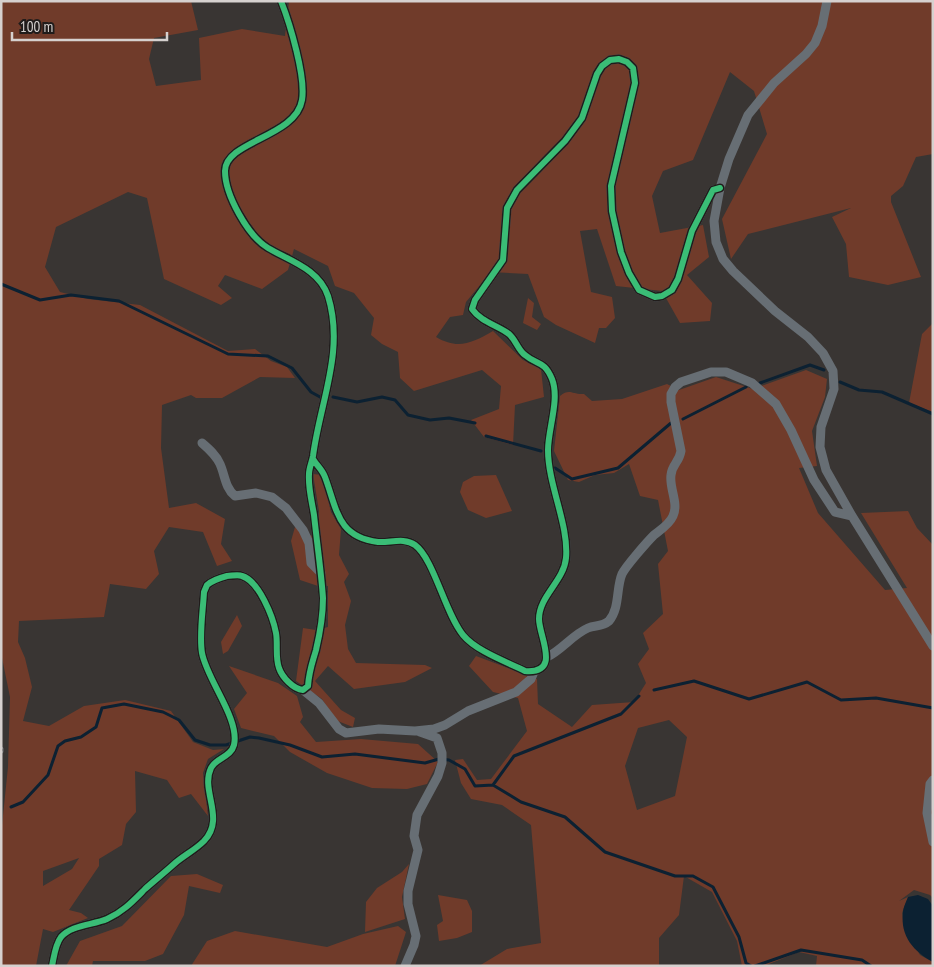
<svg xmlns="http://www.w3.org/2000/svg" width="934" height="967" viewBox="0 0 934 967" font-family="'PT Sans Narrow',sans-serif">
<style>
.green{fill:#703b2a;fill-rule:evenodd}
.water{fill:#0c2132}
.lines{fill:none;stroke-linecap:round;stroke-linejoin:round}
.stream{stroke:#0c2132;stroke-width:3}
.minor{stroke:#676e74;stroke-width:9}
.rail-casing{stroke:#6f7174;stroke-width:5}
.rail{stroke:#201c1b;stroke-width:3;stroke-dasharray:9;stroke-linecap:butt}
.cycleway-casing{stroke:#201c1b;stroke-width:9}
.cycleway{stroke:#3abd76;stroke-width:6}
</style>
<rect width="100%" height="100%" fill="#393533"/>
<!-- green -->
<path class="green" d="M1 1H191L198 30 154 38 149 59 156 86 201 80 199 38 242 29 285 36 289 1H933V154L916 157 903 186 891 196V202L921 277 888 285 849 277 846 244 832 217 851 208 748 234 731 259 722 219 767 134 754 91 730 72 693 160 663 171 652 196 660 233 703 225 709 257 687 275 712 303 710 321 680 323 662 291 616 286 597 229 580 231 591 292 612 297 615 318 606 328H599L595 343 556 325 544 317 528 274 491 272 466 302 463 315 450 317 436 337C458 350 472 343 493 331L523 360 541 369 544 397 515 405 513 445 484 437 471 420 499 409 501 386 482 370 414 391 400 378 398 352 382 344 371 335 374 318 354 293 335 286 328 266 294 249 288 270 262 289 225 275 218 286 232 298 221 305 164 279 147 198 128 192 56 227 45 267 60 292 88 299 140 305 228 351 255 349 271 361 287 367 295 378 260 377 222 398H196L191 395 162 405 161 448 169 508 196 503 225 519 221 544 232 561 217 566 203 532 169 527 154 551 159 574 146 589 110 584 104 617 19 621 18 642 25 658 32 687 23 721 49 726 84 706 125 700 171 711 193 742 213 750 224 749 208 759 203 773 208 816 191 794 179 798 167 780 135 771 136 812 126 824 122 845 99 859V866L69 910 81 913 88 918 53 932 43 929 36 966H1V835L8 767 10 697 1 653ZM79 858 72 869 43 886V871Z
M528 298 534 303 532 317 541 324 537 330 523 323Z
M933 323V412L909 403 922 334Z
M806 370 827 379 825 397 812 431 817 466 799 468 818 513 885 590 907 588 861 513 908 511 917 528 933 545V898L930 895 914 890 899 901 908 897 902 913 904 927 920 955 933 962V966H816L817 956 799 952 764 966H742L737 941 712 892 684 876 679 915 659 938V966H479L507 949 541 943 531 825 502 805 471 799 461 783 455 760 463 759 477 780 491 779 527 731 518 698 493 692 469 666 476 656 537 679 538 704 572 727 592 705 634 702 646 683 638 664 649 649 643 633 663 614 658 564 668 551 658 500 640 496 629 464 614 473 595 475 579 482 568 480 554 451 560 396C570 388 572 395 584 394L592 401 622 399 667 384 679 390 716 377 753 389ZM669 720 687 737 675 796 637 810 625 766 638 728Z
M313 474 322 475 331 512 341 529 339 555 349 574 344 582 351 601 345 625 348 649 356 663 425 665 432 668 405 682 354 689 328 666 315 681 341 710 355 718 353 727 335 720 322 699 296 681 303 628 316 630 328 627V586H318L300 580 291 541 295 527 318 539 319 511Z
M496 475 512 511 486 518 468 510 460 492 463 482 474 476Z
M237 615 242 626 228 651 223 654 221 642Z
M229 666 278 683 297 696 303 717 300 722 316 742 361 739 418 744 438 762 427 784 407 789 372 788 327 773 290 752 274 736 241 728 234 709 247 693Z
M409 864 402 897 405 919 365 932 366 902 377 888 402 872Z
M197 874 223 885 220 893 189 886 184 915 163 954 145 961H93L92 966H66L80 941 122 926 171 876Z
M438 895 467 900 472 911V932L457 938 439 941 437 925 443 921Z
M398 926 406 932 395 966H191L207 941 235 931 327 947 363 934Z"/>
<!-- water -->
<path class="water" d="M918 895 928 899 933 906V962C914 952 900 936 903 913 903 908 906 902 908 897Z"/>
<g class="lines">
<!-- stream -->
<path class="stream" d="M1 284 40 300 71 295 119 301 228 354 268 356 292 368 311 392 320 397
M840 382 859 390 882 392 933 414
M760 383 810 365 824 370
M333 397 357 402 382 397 395 400 408 415 430 420 449 418 475 423
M683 419 746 387
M486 436 541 451
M555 468 572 479 618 468 671 423
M654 690 694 681 749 699 807 682 841 700 876 698 933 708
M493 785 514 756 621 714 639 696
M11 807 23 802 48 775 58 746 65 741 81 737 96 727 102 708 124 704 163 712 179 720 195 740 210 745H226L250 737 259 738 290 745 322 757 355 754 425 763 439 759 449 760 465 769 475 786 493 785 521 802 565 817 605 852 675 876H693L713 887 739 937 746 963 751 966
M755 966 801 950 862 960 871 966"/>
<!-- minor -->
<path class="minor" d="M827 1 822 26 815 43 806 54 774 83 748 115 729 159 720 188 714 221 716 242 723 259 733 271 775 311 808 337 823 353 833 371 834 389 821 427 820 447 826 470 852 516 933 646
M202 443C209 449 216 455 220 464 225 475 225 488 235 496L256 493 272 497 286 508 303 530 309 543 311 563 321 573
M313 459C317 466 322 469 325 477 337 509 337 537 378 542 390 543 404 537 415 545 434 559 445 613 463 635 476 651 507 662 525 671 562 674 539 637 539 619 539 596 564 581 566 558 569 525 548 485 548 450 548 429 560 399 552 379 544 360 538 366 525 355 518 350 516 340 509 334 497 325 481 322 472 309L475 300 503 260 507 208 517 190 565 141 582 118 597 74 602 66 610 60 619 59 627 62 633 68 635 83 611 186 612 211 621 252 629 273 639 290 655 297 662 296 672 290 678 279 692 231 713 190 720 188
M547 657C562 650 572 635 588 628 595 625 602 627 609 621 620 608 616 588 622 574 626 566 647 542 654 535 660 530 669 525 673 516 679 503 669 488 671 475 672 464 679 463 681 451L671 402V394L675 387 681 382 711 372H726L752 383 776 404 791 430 814 480 835 512 852 516
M303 690 319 703 339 729 346 733 379 729 415 731 434 729 445 725 468 711 516 692 531 679 534 672
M933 780 930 784 927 813 933 842
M52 966C54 957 55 945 61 937 71 925 93 925 107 919 123 912 133 901 145 889 154 881 164 873 174 864 183 856 195 850 204 841 226 818 200 791 211 768 216 758 231 757 234 745 240 719 207 680 202 653 199 635 203 611 204 592L207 585C213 580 219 578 227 576 232 576 238 574 242 576 259 581 273 617 276 633 278 644 275 657 279 668 282 677 293 689 303 690L308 686C309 671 312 664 316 650 320 633 323 616 323 598 321 570 317 543 314 515 312 502 308 488 309 474 309 468 312 462 313 456 320 402 345 351 328 296 319 269 290 261 268 248 248 236 225 195 225 171 225 141 296 137 302 100 306 77 290 24 281 1
M405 966 414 945 416 936 408 904V891L418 850 414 836 417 815 438 776 442 763V753L437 738 420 732"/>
<defs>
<path id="rail" d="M1 749V751"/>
</defs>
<!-- rail casing -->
<use href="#rail" class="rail-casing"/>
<!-- rail -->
<use href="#rail" class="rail"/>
<defs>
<path id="cycleway" d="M313 459C317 466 322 469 325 477 337 509 337 537 378 542 390 543 404 537 415 545 434 559 445 613 463 635 476 651 507 662 525 671 562 674 539 637 539 619 539 596 564 581 566 558 569 525 548 485 548 450 548 429 560 399 552 379 544 360 538 366 525 355 518 350 516 340 509 334 497 325 481 322 472 309L475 300 503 260 507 208 517 190 565 141 582 118 597 74 602 66 610 60 619 59 627 62 633 68 635 83 611 186 612 211 621 252 629 273 639 290 655 297 662 296 672 290 678 279 692 231 713 190 720 188
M52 966C54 957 55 945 61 937 71 925 93 925 107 919 123 912 133 901 145 889 154 881 164 873 174 864 183 856 195 850 204 841 226 818 200 791 211 768 216 758 231 757 234 745 240 719 207 680 202 653 199 635 203 611 204 592L207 585C213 580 219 578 227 576 232 576 238 574 242 576 259 581 273 617 276 633 278 644 275 657 279 668 282 677 293 689 303 690L308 686C309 671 312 664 316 650 320 633 323 616 323 598 321 570 317 543 314 515 312 502 308 488 309 474 309 468 312 462 313 456 320 402 345 351 328 296 319 269 290 261 268 248 248 236 225 195 225 171 225 141 296 137 302 100 306 77 290 24 281 1"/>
</defs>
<!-- cycleway casing -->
<use href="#cycleway" class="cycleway-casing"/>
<!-- cycleway -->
<use href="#cycleway" class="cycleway"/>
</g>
<!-- border -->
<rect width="934" height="967" fill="none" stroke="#d6d1cf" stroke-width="5"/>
<!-- scale -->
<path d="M12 32v8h155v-8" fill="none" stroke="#d6d1cf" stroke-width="2.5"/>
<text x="20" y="32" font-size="15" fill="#d6d1cf" stroke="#201c1b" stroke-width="4" paint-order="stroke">100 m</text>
</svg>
